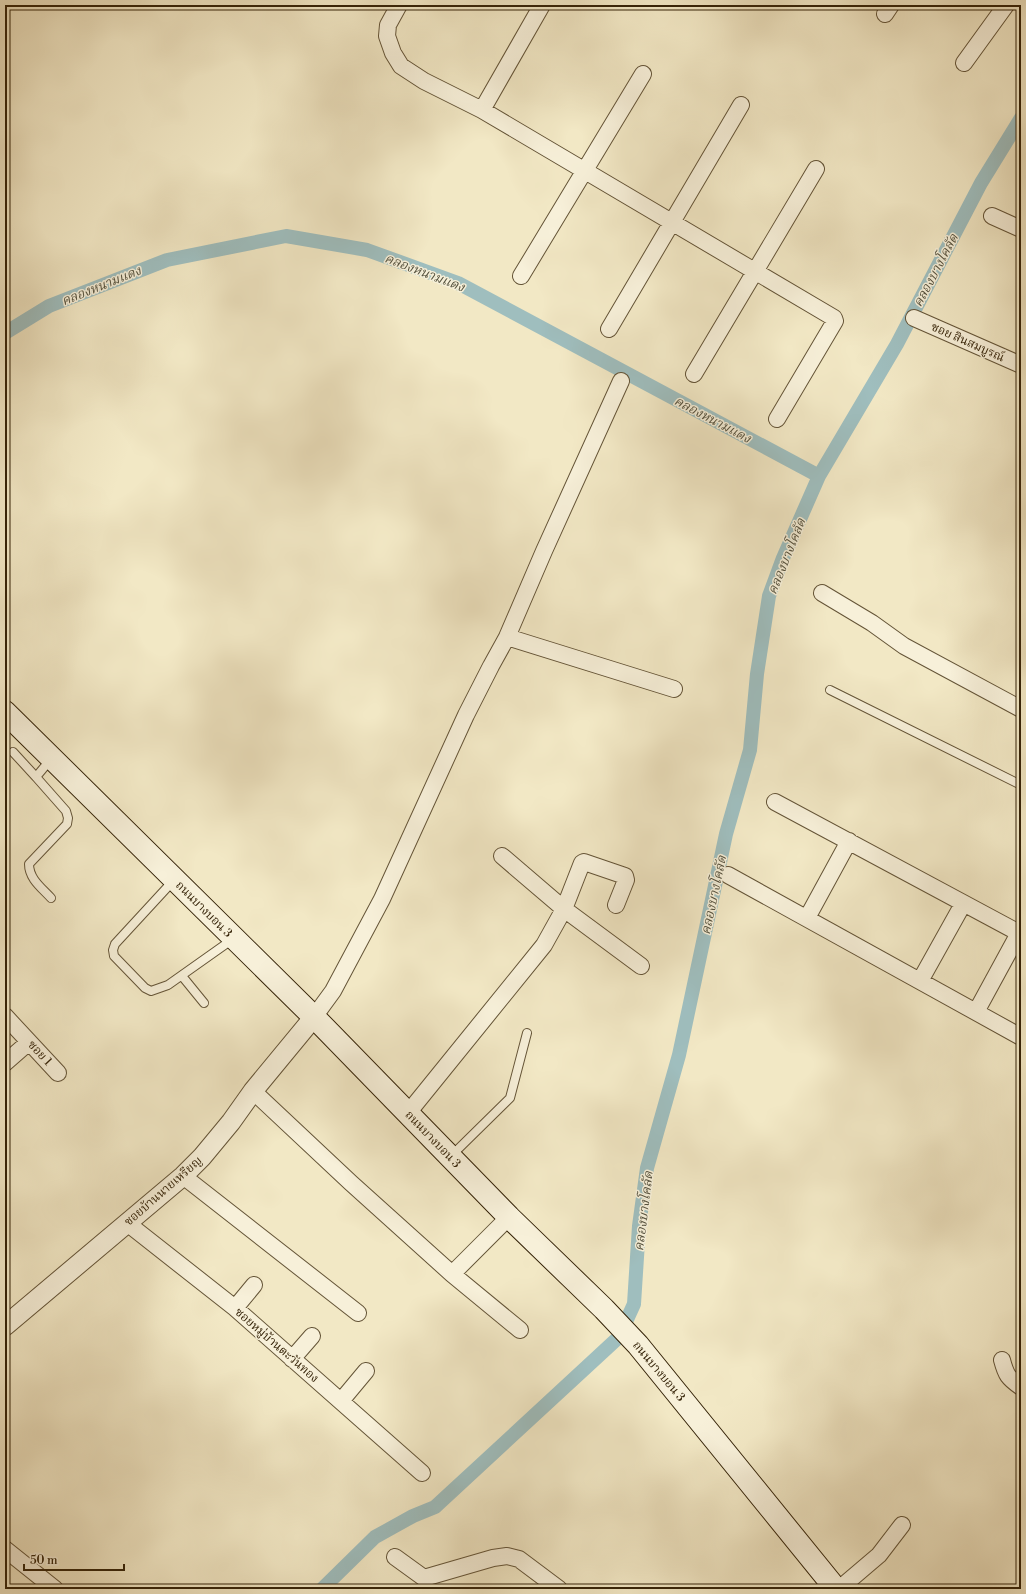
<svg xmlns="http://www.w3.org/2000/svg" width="1026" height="1594" viewBox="0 0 1026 1594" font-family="'Libre Bodoni','Noto Serif Thai',serif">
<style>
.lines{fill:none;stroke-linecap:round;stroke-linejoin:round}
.canal{stroke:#9fbebe;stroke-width:14}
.service-casing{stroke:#645437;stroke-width:10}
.minor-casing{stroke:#645437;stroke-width:18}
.tertiary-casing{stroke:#645437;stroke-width:21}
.secondary-casing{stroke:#352308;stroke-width:24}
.service{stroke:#f7f0d9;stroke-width:8}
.minor{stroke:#f7f0d9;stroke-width:16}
.tertiary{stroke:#f7f0d9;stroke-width:19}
.secondary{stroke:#f7f0d9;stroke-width:22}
.labels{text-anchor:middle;stroke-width:3;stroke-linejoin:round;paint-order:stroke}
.street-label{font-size:12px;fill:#352308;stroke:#f7f0d9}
.water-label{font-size:13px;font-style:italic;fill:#55523f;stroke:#f7f0d9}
</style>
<rect width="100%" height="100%" fill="#f2e8c5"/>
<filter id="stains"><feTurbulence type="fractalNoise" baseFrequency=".005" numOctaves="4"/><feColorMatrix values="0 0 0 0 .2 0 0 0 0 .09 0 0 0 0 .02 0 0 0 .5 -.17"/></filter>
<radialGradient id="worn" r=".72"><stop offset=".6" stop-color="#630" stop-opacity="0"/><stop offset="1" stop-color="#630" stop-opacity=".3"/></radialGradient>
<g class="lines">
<!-- canal -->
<path class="canal" d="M5 333 49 306 167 260 286 236 367 250 458 283 819 476
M322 1589 375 1537 413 1516 435 1507 619 1337 634 1304 639 1226 647 1168 679 1055 726 834 750 750 757 674 769 596 783 558 819 476 897 344 981 183 1021 118"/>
<defs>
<path id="service" d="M830 690 1021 785
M13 752 36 777
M174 880 115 944 113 950 114 956 145 988 151 991 168 985 233 939
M51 898C42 888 29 879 29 864L67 824 68 818 66 811 36 777 51 759
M182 976 204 1003
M451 1156 510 1098 527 1033"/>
<path id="minor" d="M399 5 388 25 387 36 393 53 401 66 424 81 482 110 834 318 835 321 777 419
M885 14 891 5
M964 63 1006 5
M482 110 542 5
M992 216 1021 229
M521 276 643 74
M914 318 1021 365
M609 329 741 105
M694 374 816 169
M822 593 872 623 904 646 1021 709
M507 637 674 689
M775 802 1021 934
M502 856 564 909 641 966
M728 875 1021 1037
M807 918 849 841
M920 981 963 904
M976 1012 1019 933
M5 1016 58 1073
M314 1017 333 991 382 899 466 715 491 666 507 637 544 551 621 381
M5 1063 29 1042
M253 1091 351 1183 452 1274 520 1330
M408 1113 544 945 564 909 582 863 584 862 625 876 626 880 616 905
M183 1176 358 1313
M127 1223 235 1308 422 1473
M452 1274 509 1217
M235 1308 254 1285
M292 1359 312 1336
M1002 1360C1006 1375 1008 1378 1021 1387
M341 1401 366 1371
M5 1549 55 1589
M395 1557 424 1578 493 1558 507 1556 519 1559 559 1589
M839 1589 879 1555 902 1525"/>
<path id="tertiary" d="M5 1326 183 1176 202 1157 231 1122 253 1091 314 1017"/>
<path id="secondary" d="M5 712 314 1017 509 1217 604 1309 638 1345 836 1589"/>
</defs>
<!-- service casing -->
<use href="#service" class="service-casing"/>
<!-- minor casing -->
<use href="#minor" class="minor-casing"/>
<!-- tertiary casing -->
<use href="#tertiary" class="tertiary-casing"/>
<!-- secondary casing -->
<use href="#secondary" class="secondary-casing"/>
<!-- service -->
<use href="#service" class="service"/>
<!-- minor -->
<use href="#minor" class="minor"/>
<!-- tertiary -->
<use href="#tertiary" class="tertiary"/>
<!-- secondary -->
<use href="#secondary" class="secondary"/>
</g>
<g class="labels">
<!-- street labels -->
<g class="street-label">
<text transform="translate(968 342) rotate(24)" y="4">ซอย สินสมบูรณ์</text>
<text transform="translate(204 909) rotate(45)" y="4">ถนนบางบอน 3</text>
<text transform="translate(40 1053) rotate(47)" y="4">ซอย 1</text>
<text transform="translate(433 1139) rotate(46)" y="4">ถนนบางบอน 3</text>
<text transform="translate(163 1191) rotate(-41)" y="4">ซอยบ้านนายเหรียญ</text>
<text transform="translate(277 1345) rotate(41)" y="4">ซอยหมู่บ้านตะวันทอง</text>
<text transform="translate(659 1371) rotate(50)" y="4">ถนนบางบอน 3</text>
</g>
<!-- water labels -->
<g class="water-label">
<text transform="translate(935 270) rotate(-62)" y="5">คลองบางโคลัด</text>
<text transform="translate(425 272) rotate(21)" y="5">คลองหนามแดง</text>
<text transform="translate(101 285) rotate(-22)" y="5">คลองหนามแดง</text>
<text transform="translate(713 419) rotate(28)" y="5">คลองหนามแดง</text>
<text transform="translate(786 556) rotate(-68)" y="5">คลองบางโคลัด</text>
<text transform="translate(713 895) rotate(-78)" y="5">คลองบางโคลัด</text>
<text transform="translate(643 1211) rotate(-83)" y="5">คลองบางโคลัด</text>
</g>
</g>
<!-- margin -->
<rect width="1026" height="1594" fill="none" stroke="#f2e8c5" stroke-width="20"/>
<rect x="6" y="6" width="1014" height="1582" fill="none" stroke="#352308" stroke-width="2"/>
<rect x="10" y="10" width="1006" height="1574" fill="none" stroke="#352308"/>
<!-- scale -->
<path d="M24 1564v6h100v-6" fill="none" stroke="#352308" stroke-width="2"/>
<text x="30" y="1564" font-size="12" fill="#352308" stroke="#f7f0d9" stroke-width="3" paint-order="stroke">50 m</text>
<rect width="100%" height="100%" filter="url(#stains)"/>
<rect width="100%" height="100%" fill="url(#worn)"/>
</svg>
